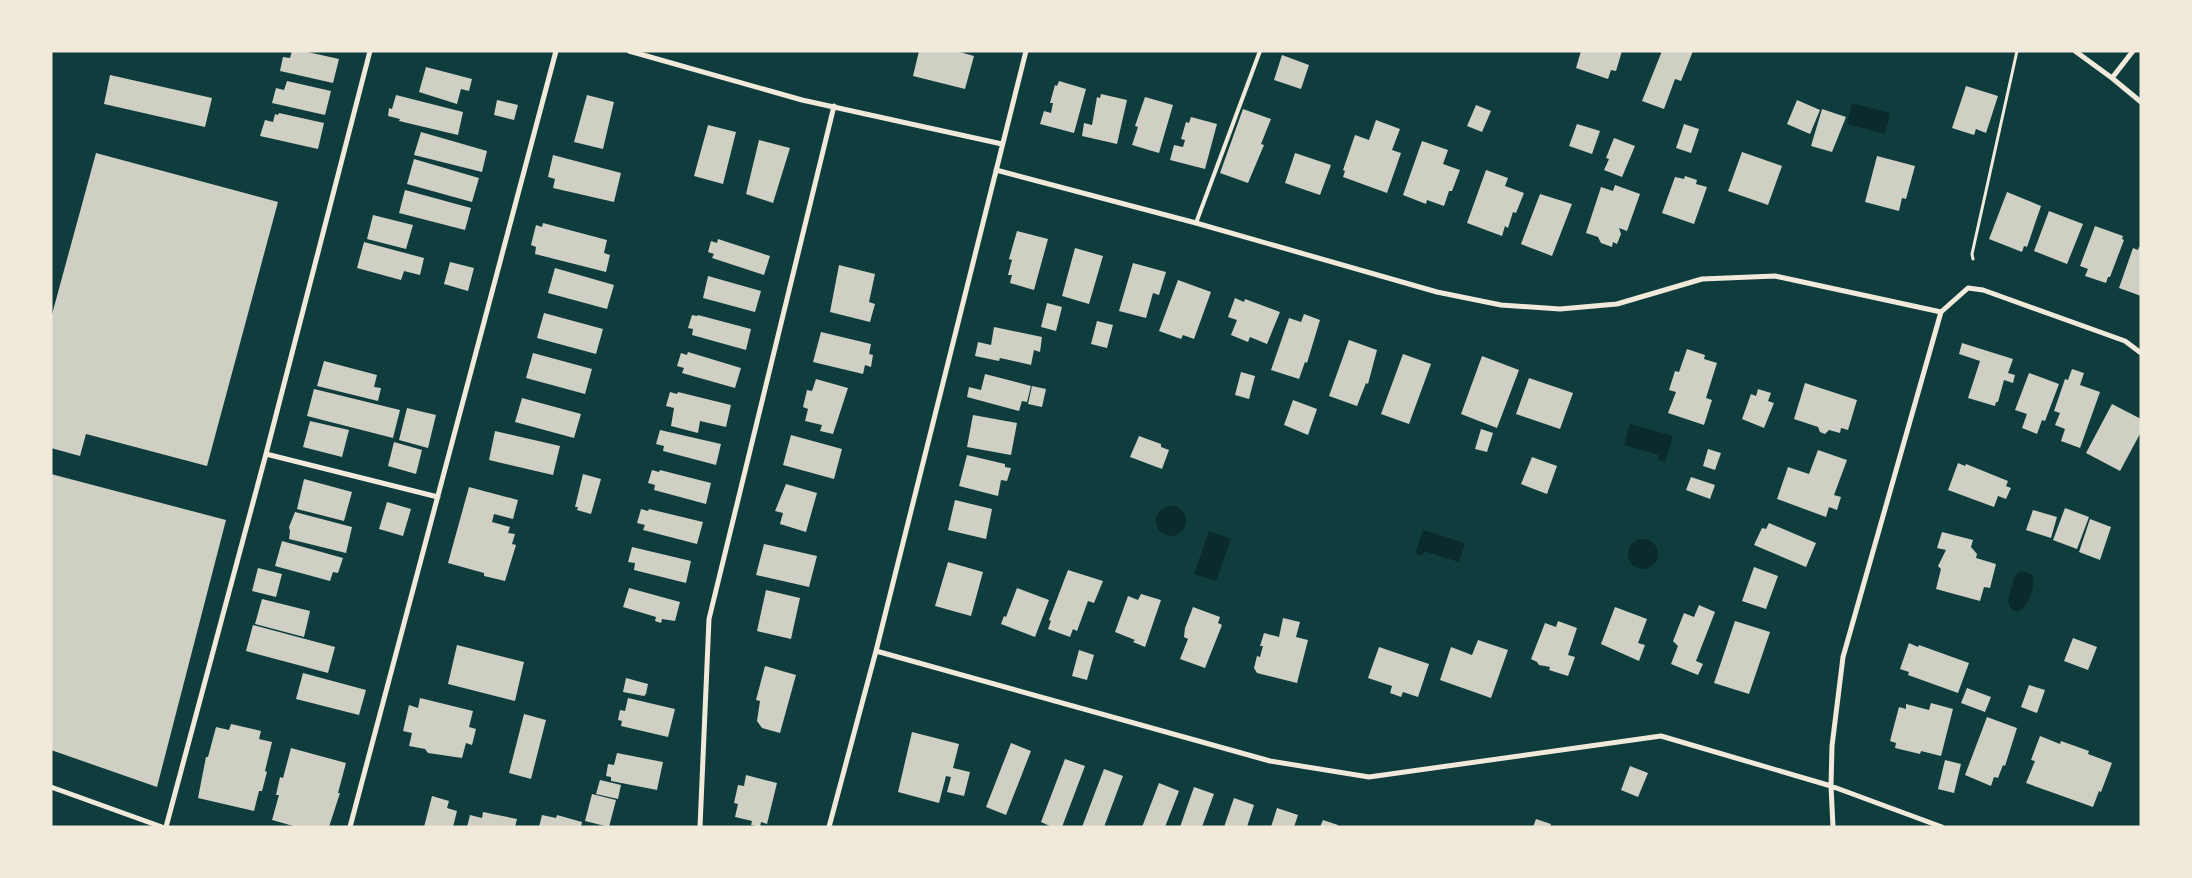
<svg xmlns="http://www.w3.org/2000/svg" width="2192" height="878" viewBox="0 0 2192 878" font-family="'Golos Text',sans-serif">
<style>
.water{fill:#0a2a2b}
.building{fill:#cfcfc3}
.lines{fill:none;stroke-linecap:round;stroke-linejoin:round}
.path{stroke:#f1e9da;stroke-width:3}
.service{stroke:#f1e9da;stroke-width:4}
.minor{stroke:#f1e9da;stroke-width:5}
</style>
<rect width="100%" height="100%" fill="#0f3d3e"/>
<!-- water -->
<path class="water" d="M1852 103 1890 113 1885 134 1847 124Z
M1630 424 1673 436 1665 462 1657 460 1659 455 1624 445Z
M1156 521a15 15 0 1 1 30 0a15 15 0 1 1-30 0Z
M1423 530 1465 543 1459 562 1424 551 1422 556 1415 554Z
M1209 531 1231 539 1216 581 1194 574Z
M1628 554a15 15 0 1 1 30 0a15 15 0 1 1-30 0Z
M2020 571H2024L2032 575C2039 593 2015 629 2008 601L2014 577Z"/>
<!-- building -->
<path class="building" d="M292 51H303L339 59 333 83 280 71 283 57 290 58Z
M919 51H956L974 56 965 89 913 76Z
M1581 51H1622L1616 71 1611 70 1608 79 1576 68Z
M1662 51H1693L1681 81 1675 79 1664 109 1642 101Z
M1282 55 1309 65 1301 89 1274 80Z
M426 67 472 79 469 91 461 89 457 104 419 92Z
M110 75 212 98 205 127 104 104Z
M287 81 331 91 325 115 272 103 276 88 284 90Z
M1059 81 1086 89 1074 133 1040 124 1044 111 1051 113 1053 103H1050L1055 85 1057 86Z
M1966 86 1998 96 1986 133 1976 129 1974 135 1952 128Z
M1101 94 1127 100 1117 144 1082 136 1084 123 1092 125 1097 97 1100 98Z
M396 95 463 112 458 135 399 121 400 119 388 116 389 108 392 109Z
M587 95 614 102 603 149 574 142Z
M1145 97 1173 105 1159 153 1132 145 1138 127 1135 126Z
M497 100 518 105 514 120 494 115Z
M1797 100 1820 110 1810 134 1787 124Z
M1476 105 1491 111 1482 132 1467 126Z
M1243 109 1271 119 1261 144 1264 145 1248 183 1220 173Z
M1822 109 1846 117 1832 152 1811 146Z
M279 113 324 123 318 149 260 136 265 120 273 122 275 114 278 115Z
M1191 117 1217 124 1205 169 1170 160 1174 145 1183 147 1185 140 1181 139 1186 122 1189 123Z
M1376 120 1400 129 1392 150 1401 153 1387 193 1343 177 1345 171 1343 170 1355 135 1369 140Z
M1577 124 1600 131 1592 154 1569 146Z
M1684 124 1699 129 1691 153 1676 148Z
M708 125 736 132 723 184 694 176Z
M421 132 487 151 482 172 414 155Z
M1614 138 1635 146 1622 177 1604 170 1609 159 1606 158Z
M759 140 790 148 773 203 746 194Z
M1422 141 1448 150 1443 164 1460 170 1452 191H1449L1444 206 1427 200 1426 204 1403 195Z
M1742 152 1782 166 1768 205 1728 191Z
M96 153 278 202 207 466 86 434 80 456 51 448V318Z
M1295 153 1331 165 1320 195 1285 183Z
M553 155 621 173 614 202 553 188 555 179 548 177Z
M1877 156 1915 166 1906 199 1902 198 1899 211 1865 202Z
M414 159 479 178 472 202 407 184Z
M1486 170 1508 178 1505 186 1524 193 1516 213 1513 212 1508 228 1505 226 1502 236 1467 223Z
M1685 176 1697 180 1696 184 1707 187 1694 224 1662 213 1675 177 1684 179Z
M1615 185 1640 194 1627 231 1619 228 1621 234 1617 244 1613 242 1612 247 1601 243 1598 237 1586 233 1601 187 1613 191Z
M405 190 471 208 465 230 399 213Z
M2007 192 2041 206 2027 247 2024 246 2022 252 1989 239Z
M1540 194 1572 204 1552 256 1521 244Z
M2049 211 2083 224 2067 264 2034 251Z
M373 215 413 225 406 249 367 239Z
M543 223 607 240 604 253 610 255 606 272 535 254 536 247 531 245 536 225 542 227Z
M2095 226 2123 236 2122 239 2124 240 2110 277H2108L2106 283 2085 276 2088 269 2080 266Z
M1017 231 1048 239 1034 290 1010 283 1012 275H1008L1012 260 1009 259Z
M718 239 770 256 764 275 712 258 714 254 708 252 711 241 717 243Z
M364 242 424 258 420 275 404 271 401 280 357 268Z
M2139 247H2141V296L2119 288 2133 248 2138 250Z
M1075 248 1103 256 1089 304 1062 296Z
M450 262 474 268 468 291 444 284Z
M1133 263 1166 272 1159 295 1153 293 1146 318 1119 311Z
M839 265 875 274 869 302 875 304 870 322 830 312Z
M555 268 614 285 607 309 548 293Z
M708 276 761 291 755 312 703 298Z
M1178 280 1211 292 1194 339 1183 335 1181 339 1159 331Z
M1235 298 1244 302 1245 299 1280 312 1267 344 1250 337 1248 342 1231 335 1237 320 1228 317Z
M1047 303 1062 307 1056 331 1041 327Z
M544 313 603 329 596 354 537 338Z
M1304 314 1320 320 1307 363 1305 362 1299 379 1271 370 1289 318 1301 322Z
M692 315 697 316 698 315 751 329 746 350 692 335 693 329 688 328Z
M1097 321 1113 325 1107 348 1091 344Z
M994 327 1042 337 1040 352 1034 350 1031 365 1000 358 999 361 975 356 978 342 991 345Z
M821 332 871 344 869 354 873 355 871 367 865 365 863 374 813 362Z
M1349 340 1377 350 1368 384 1366 383 1357 406 1329 396Z
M1962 343 2013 359 2008 373 2015 375 2013 383 2004 380 1998 402H1996L1995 406 1968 398 1980 361 1959 354Z
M1687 349 1705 355 1704 359 1717 363 1706 398 1712 400 1704 425 1668 413 1676 392 1669 390 1675 371 1679 372Z
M688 352 741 368 735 388 682 373 684 368 677 366 681 353 687 355Z
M533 353 592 369 585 394 526 378Z
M1403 354 1431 364 1409 424 1381 414Z
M1482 356 1519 370 1497 428 1461 414Z
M324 361 377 375 374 387 381 388 378 401 317 386Z
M2072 369 2084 373 2080 385 2100 392 2080 448 2061 441 2065 429 2055 425 2060 413 2054 411 2065 379 2068 380Z
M1241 372 1255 376 1249 399 1235 395Z
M2029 373 2059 384 2045 421 2042 420 2037 434 2022 428 2027 414 2015 410Z
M985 374 1031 386 1027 402 1022 401 1019 411 967 397 969 387 981 390Z
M1529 378 1573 393 1560 429 1516 414Z
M816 379 848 388 833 434 820 431 822 425 805 421 808 409 803 407 807 390 812 391Z
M1805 383 1857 400 1848 430 1841 428 1840 433 1829 430 1825 434 1820 432 1818 427 1794 419Z
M1032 386 1046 389 1042 407 1028 404Z
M314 389 400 410 393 438 307 416Z
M1758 389 1771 393 1768 401 1774 403 1764 428 1742 419 1751 394 1756 396Z
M670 392 677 394 678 392 731 405 726 427 700 421 698 433 671 426 674 408 666 406Z
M522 398 581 414 574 438 515 422Z
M1293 400 1317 409 1308 435 1284 425Z
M2112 404 2141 419V432L2120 471 2086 453Z
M407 408 436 415 428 448 399 440Z
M973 415 1017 423 1011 455 967 447Z
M310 421 349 430 342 457 303 447Z
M1481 429 1493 433 1487 452 1475 449Z
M660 430 721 444 716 465 663 451 664 446 656 444Z
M495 431 560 446 553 475 489 460Z
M791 435 842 449 834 479 783 465Z
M1139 436 1161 444V447L1169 450 1162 469 1130 457Z
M394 442 422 450 416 474 388 466Z
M1708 449 1721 453 1715 470 1703 466Z
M1818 450 1847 460 1834 495 1841 497 1837 510 1829 507 1826 517 1777 499 1788 467 1809 474Z
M967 455 1005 464V467L1011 468 1007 481 1001 480 998 496 959 486Z
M1532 457 1557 466 1547 494 1521 484Z
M1958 463 1965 466 1966 464 2008 481 2006 486 2011 488 2006 499 1998 496 1994 507 1948 490Z
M652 470 659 472 660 470 711 483 706 504 654 490 655 485 648 483Z
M51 474 226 520 157 787 51 750Z
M583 474 601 479 591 514 577 510 578 507H575Z
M1691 477 1715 485 1710 499 1686 490Z
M304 479 352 492 344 521 297 509Z
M786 484 817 493 806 532 780 524 783 513 775 511Z
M469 487 518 500 513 519 494 514 492 522 510 527 508 533 515 534 512 544 516 545 505 581 484 576V573L448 563Z
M955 500 992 509 986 539 948 530Z
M387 502 411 509 403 536 379 529Z
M2065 508 2089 517 2077 549 2053 540Z
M641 509 648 511 649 509 703 522 697 544 643 530 645 525 637 523Z
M2033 510 2057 517 2051 538 2026 530Z
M295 512 352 527 346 553 289 539 290 531 289 527Z
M2090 519 2111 527 2100 560 2079 552Z
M1769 523 1816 543 1806 567 1754 545 1762 528 1766 529Z
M1942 532 1973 540 1971 547 1977 554 1976 558 1996 564 1990 588 1984 587 1980 601 1936 589 1941 569 1938 566 1946 550 1937 548Z
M282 541 343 558 338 573 333 572 330 581 275 566Z
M764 544 817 556 809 587 756 575Z
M632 547 691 561 686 583 634 570 635 563 628 562Z
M948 562 983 572 971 616 935 606Z
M1754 567 1778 576 1766 609 1742 601Z
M258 568 282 574 276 597 252 591Z
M1068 570 1103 581 1094 603 1088 601 1077 631 1073 629 1070 637 1048 629 1051 621 1049 620Z
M629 588 680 602 675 621 662 619 661 623 655 621 656 617 623 607Z
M1017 588 1049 600 1035 637 1001 624 1004 616 1006 617Z
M766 590 800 598 791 639 757 631Z
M1141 594 1161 600 1145 647 1133 642 1135 640 1115 632 1128 596 1138 600Z
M262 599 310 611 304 637 255 624Z
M1699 605 1715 612 1696 661 1703 664 1698 675 1671 664 1678 646 1673 641 1684 613 1694 617Z
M1193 607 1220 617 1218 623 1222 625 1205 668 1180 659 1188 639 1184 637 1185 628Z
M1615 607 1647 619 1638 643 1645 645 1639 661 1601 644Z
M1283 618 1300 622 1296 637 1308 640 1297 683 1257 673 1254 668 1257 656 1260 657 1263 646H1260L1264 633 1279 637Z
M1558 621 1577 628 1568 655 1575 657 1568 676 1549 670 1550 667 1539 665 1537 662 1531 659 1545 623 1556 627Z
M1735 621 1770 632 1749 694 1714 683Z
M253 625 335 647 328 673 246 651Z
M2073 638 2097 647 2088 670 2064 661Z
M1478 640 1508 650 1491 698 1440 680 1451 647 1472 655Z
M1909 643 1918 647 1919 645 1969 663 1958 693 1908 675 1909 672 1900 669Z
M457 645 524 662 515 701 448 684Z
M1379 647 1429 664 1418 697 1403 692 1401 697 1390 693 1392 686 1368 678Z
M1079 650 1094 655 1087 680 1072 676Z
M765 666 796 675 780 733 762 728 757 721 760 701 756 700Z
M303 673 366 690 359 715 296 699Z
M626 678 648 684 646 694 644 696 623 692Z
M2029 685 2045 690 2037 713 2021 707Z
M1967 688 1991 697 1985 712 1961 703Z
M420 698 473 711 469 727 476 729 472 745 466 743 462 758 428 753 425 749 409 746 412 733 403 731 409 705 418 708Z
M628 698 675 709 668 737 621 726 622 721 618 720 620 710 625 711Z
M1931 703 1953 709 1941 756 1921 751 1920 754 1895 748 1896 743 1890 741 1899 707 1906 709V704L1929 710Z
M524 714 546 720 531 779 509 773Z
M1987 717 2017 728 2005 766 2003 765 1998 778 1994 777 1991 786 1965 775Z
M231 724 261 731 259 739 272 742 265 771 267 772 262 791H259L254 811 198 798 206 757H208L216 727 229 730Z
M912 732 959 744 953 768 970 772 964 796 947 792 951 777 946 776 939 803 898 792Z
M2040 736 2060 744 2061 741 2089 751 2088 754 2112 763 2101 792 2099 791 2093 807 2026 783 2035 761 2031 760Z
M1011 743 1031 751 1006 815 986 807Z
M291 748 346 763 338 793H340L329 827H297L272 820 279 795H276L280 777 283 778Z
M617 753 663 762 657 790 611 781V777L606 776 608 764 614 765Z
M1065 759 1085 766 1062 827H1052L1041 822Z
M1945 760 1961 764 1954 793 1938 789Z
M1630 766 1648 773 1638 797 1621 790Z
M1104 769 1123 776 1104 827H1082Z
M746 775 777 783 767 824 761 822 760 827 751 825 752 821 735 817 738 804 734 803 738 785 744 786Z
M600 780 621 785 618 799 596 794Z
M1159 783 1179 791 1165 827H1142Z
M1194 787 1214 794 1202 827H1180Z
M592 794 616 800 609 827 585 821Z
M432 796 449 801 447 808 457 811 453 827H424Z
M1234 798 1254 805 1247 827H1224Z
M1277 808 1298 815 1294 827H1271Z
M483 812 517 819 515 827H467L470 815 482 818Z
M542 815 556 818 557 815 582 822 581 827H539Z
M1536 819 1551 824 1550 827H1533Z
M1323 820 1338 825 1337 827H1320Z"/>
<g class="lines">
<!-- path -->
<path class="path" d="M1973 259 1972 254 2017 51"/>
<!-- service -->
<path class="service" d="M1196 223 1260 51"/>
<!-- minor -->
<path class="minor" d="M629 51 802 100 1002 144
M2075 51 2112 78 2141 102
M2112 78 2133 51
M996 170 1196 223 1437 292 1501 305 1560 309 1617 304 1702 279 1775 276 1941 312 1968 288 1983 290 2125 341 2141 353
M266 454 438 497
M876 651 1270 761 1369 777 1661 736 1831 786 1942 827
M51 787 162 827
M166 827 266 454 370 51
M350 827 556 51
M700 827 709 619 834 106
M829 827 876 651 1026 51
M1833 827 1831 786 1832 746 1843 657 1941 312"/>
</g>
<!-- border -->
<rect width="2192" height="878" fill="none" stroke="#f1e9da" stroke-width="105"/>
</svg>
